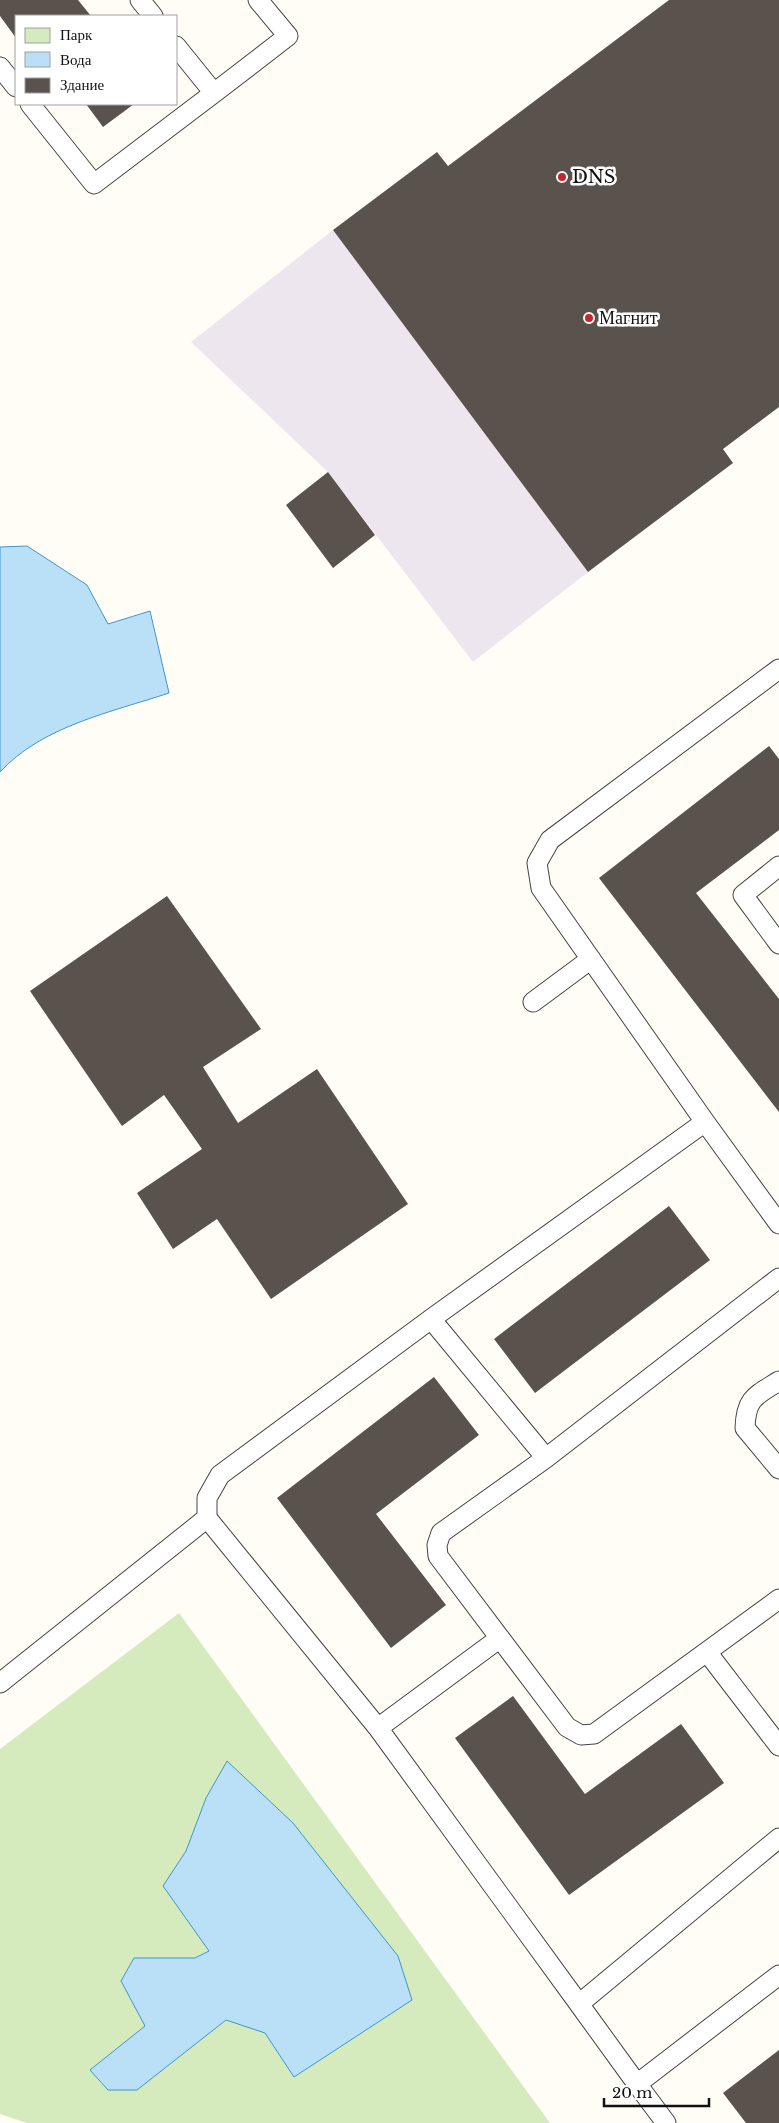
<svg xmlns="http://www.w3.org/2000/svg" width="779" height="2123" viewBox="0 0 779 2123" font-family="'Libre Baskerville',serif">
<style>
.industrial{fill:#eee6ef}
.green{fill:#d5ebbd}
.water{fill:#b9e0f7;stroke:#3f96cf}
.building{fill:#5a524d}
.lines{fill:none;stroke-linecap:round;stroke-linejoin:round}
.lane-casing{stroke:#444;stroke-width:21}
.lane{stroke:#fff;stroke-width:19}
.poi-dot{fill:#c4262e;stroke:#fff;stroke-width:2}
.labels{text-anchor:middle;stroke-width:5;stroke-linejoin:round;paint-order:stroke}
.poi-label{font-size:18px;fill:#111;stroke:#fff;text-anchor:start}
</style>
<rect width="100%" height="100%" fill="#fffdf5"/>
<!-- industrial -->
<path class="industrial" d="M333 230 588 572 473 662 328 472 191 342Z"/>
<!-- green -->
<path class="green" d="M179 1613 550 2123H27L0 2114V1749Z"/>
<!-- water -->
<path class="water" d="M27 546 87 585 108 624 150 611 169 693C112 712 42 726 0 772V547Z
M227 1761 293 1823 398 1956 412 2000 294 2077 265 2033 226 2020 137 2090H108L90 2070 145 2026 121 1981 134 1958H195L209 1951 163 1886 186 1851 206 1798Z"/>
<!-- building -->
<path class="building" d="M0 0H78L91 16H16V38L0 16Z
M669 0H779V407L723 449 733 463 588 572 333 230 437 152 448 166Z
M86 104H134L103 127Z
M328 472 375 535 333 568 286 505Z
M769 746 779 759V830L696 893 779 999V1112L599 878Z
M167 896 261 1029 203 1067 238 1123 317 1069 408 1204 271 1299 217 1219 173 1249 137 1193 202 1149 164 1095 122 1126 30 991Z
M669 1206 710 1260 535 1393 494 1339Z
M434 1377 479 1435 376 1514 446 1605 391 1648 277 1498Z
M513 1696 585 1794 681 1724 724 1783 569 1895 455 1738Z
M779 2050V2123H746L723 2093Z"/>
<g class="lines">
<defs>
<path id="lane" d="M140 0 153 16
M0 67 16 87
M214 93 288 36 258 0
M30 104 94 184 214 93 176 46
M779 669 550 840 537 863 541 888 705 1122 779 1224
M779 866 743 895 779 944
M533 1002 591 959
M705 1122 431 1319 220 1475 207 1498V1518L378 1728 579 2004 779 1838
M779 1278 546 1458 441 1533 437 1545 438 1556 567 1727 581 1735 594 1734 779 1599
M431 1319 546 1458
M779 1381C755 1396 746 1398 745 1428L779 1469
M707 1652 779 1746
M0 1683 207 1518
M378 1728 500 1638
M579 2004 637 2084
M666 2123 637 2084 779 1975"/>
</defs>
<!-- lane casing -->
<use href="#lane" class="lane-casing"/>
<!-- lane -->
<use href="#lane" class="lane"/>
</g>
<!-- markers -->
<g class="poi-dot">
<circle cx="562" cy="177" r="5"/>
<circle cx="589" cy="318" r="5"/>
</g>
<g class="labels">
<!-- poi labels -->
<g class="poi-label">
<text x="572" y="183">DNS</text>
<text x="599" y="324">Магнит</text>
</g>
</g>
<!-- legend -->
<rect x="15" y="15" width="162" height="90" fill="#ffffff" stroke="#a0a0a0"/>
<rect x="25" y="28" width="25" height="15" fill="#d5ebbd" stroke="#a0a0a0"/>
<text x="60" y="40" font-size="15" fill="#111111">Парк</text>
<rect x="25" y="52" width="25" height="15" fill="#b9e0f7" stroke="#a0a0a0"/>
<text x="60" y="65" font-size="15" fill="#111111">Вода</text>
<rect x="25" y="78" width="25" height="15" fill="#5a524d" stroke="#a0a0a0"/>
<text x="60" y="90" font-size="15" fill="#111111">Здание</text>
<!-- scale -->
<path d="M604 2098v8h105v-8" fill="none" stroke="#111111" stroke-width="2.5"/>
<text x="612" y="2098" font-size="15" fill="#111111" stroke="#ffffff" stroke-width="4" paint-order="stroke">20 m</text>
</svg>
